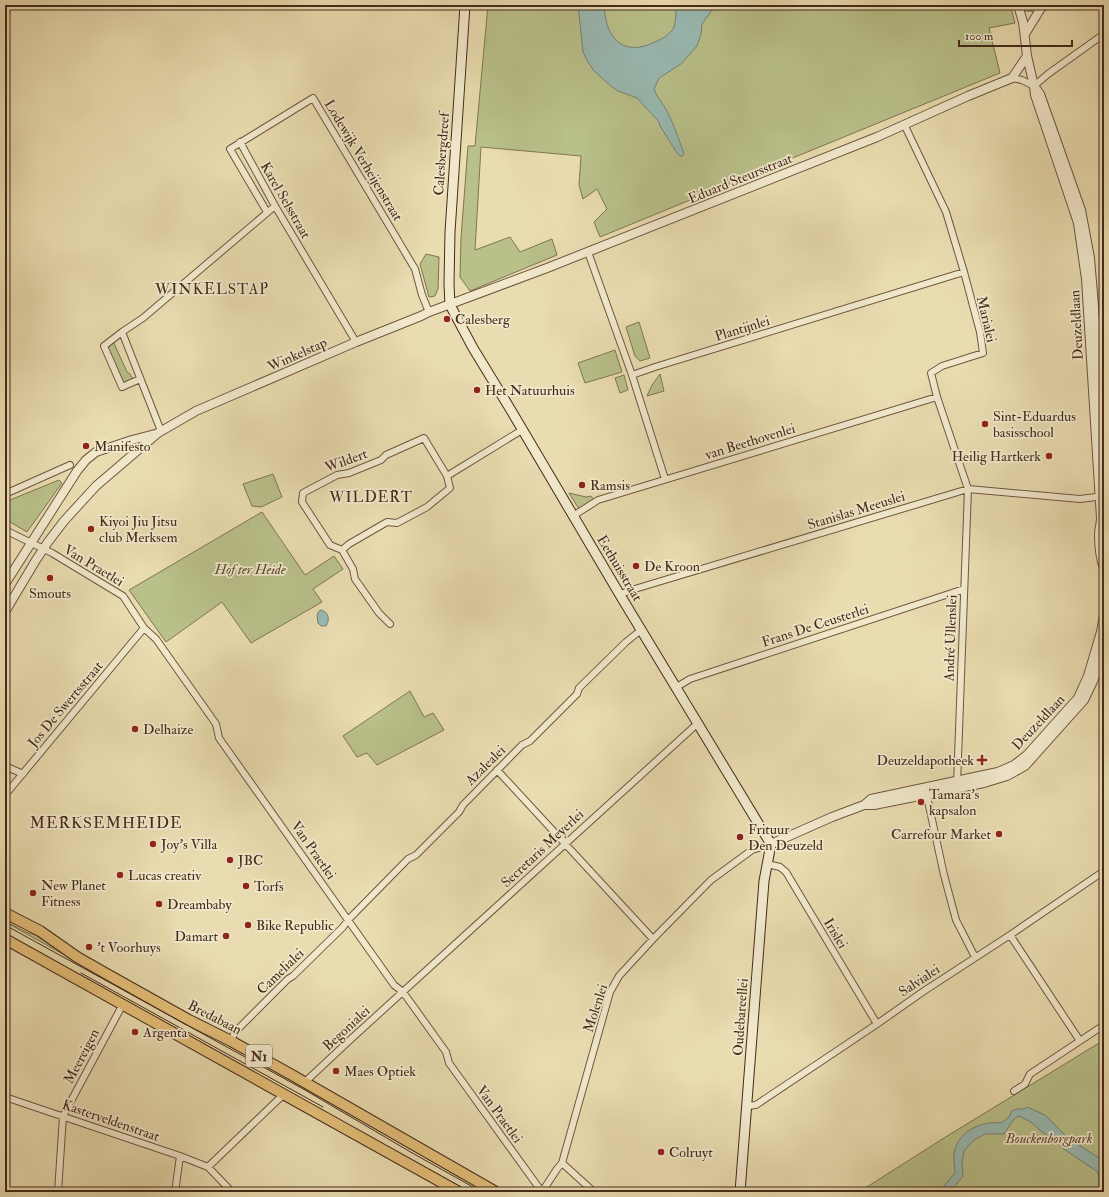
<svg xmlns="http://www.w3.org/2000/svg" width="1109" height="1197" viewBox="0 0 1109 1197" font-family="'IM FELL Double Pica',serif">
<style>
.green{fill:#b9c08a;stroke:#7f7552}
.water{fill:#99bab3;stroke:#778076}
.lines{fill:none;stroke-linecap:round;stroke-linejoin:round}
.minor-casing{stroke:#6e5640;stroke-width:8}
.tertiary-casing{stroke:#6e5640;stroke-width:10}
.secondary-casing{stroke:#452a1a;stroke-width:11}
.primary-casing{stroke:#452a1a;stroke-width:12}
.minor{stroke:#f1e8cc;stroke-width:6}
.tertiary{stroke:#f1e8cc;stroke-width:8}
.secondary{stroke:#f1e8cc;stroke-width:9}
.primary{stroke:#e4be78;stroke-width:10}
.tram{stroke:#452a1a;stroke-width:1}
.poi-dot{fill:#8f2418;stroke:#f1e8cc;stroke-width:1.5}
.labels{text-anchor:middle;stroke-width:3.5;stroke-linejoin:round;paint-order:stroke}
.shield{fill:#f1e8cc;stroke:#79634f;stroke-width:1}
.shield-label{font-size:13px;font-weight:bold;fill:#452a1a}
.street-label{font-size:14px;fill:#452a1a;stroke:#f1e8cc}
.poi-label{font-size:14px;fill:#452a1a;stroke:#f1e8cc;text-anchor:start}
.park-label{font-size:14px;font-style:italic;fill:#5c4830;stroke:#f1e8cc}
.neighbourhood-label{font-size:15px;letter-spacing:1px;fill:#452a1a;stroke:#f1e8cc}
.quarter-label{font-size:16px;letter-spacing:1px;fill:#452a1a;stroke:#f1e8cc}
</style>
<rect width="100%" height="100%" fill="#e9dcb0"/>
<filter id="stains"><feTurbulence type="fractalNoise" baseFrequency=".005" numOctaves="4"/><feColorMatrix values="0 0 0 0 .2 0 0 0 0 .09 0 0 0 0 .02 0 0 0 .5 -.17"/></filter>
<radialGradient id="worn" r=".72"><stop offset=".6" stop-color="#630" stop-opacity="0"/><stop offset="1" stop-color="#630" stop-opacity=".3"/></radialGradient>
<!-- green -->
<path class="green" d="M488 5H1010L1015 23 989 28 1000 73 600 237 594 222 607 209 597 189 583 199 579 185 581 156 481 147 475 250 510 237 520 252 552 239 557 255 470 291 460 277 461 238 468 146H475Z
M426 254 439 257 438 289 435 296 429 297 420 264Z
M639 322 650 358 640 361 635 356 626 327Z
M113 341 127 372 130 374 133 380 124 384 123 383 107 346Z
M615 350 622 372 585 383 578 363Z
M660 374 664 391 647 396 652 385Z
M624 375 628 390 620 393 615 378Z
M273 474 282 497 261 507 252 506 243 484Z
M59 480 62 483 27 532 5 519V502Z
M569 493 586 497 591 496 594 500 579 509Z
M262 512 305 575 334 556 343 569 313 589 322 602 251 643 222 602 166 642 129 590Z
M410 691 424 717 433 713 444 730 377 765 367 753 357 757 343 736Z
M7 922 26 932 41 937 79 963 7 923Z
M1104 1040V1192H859L944 1138Z"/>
<!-- water -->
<path class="water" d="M578 5H604C605 37 622 58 655 42 662 39 670 35 674 27 676 20 676 12 676 5H715L712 10 702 24 701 34 697 46 681 64 659 78 654 89C657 98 663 103 667 111 674 125 679 139 684 154L682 156H680L677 153 660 126 659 122 637 98 618 91 611 86 594 71 588 62 583 52Z
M321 610C329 612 330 620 326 626H321L318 623 317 615 319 611Z
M1027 1107 1045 1115 1067 1137 1102 1160 1104 1154V1189L1099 1186 1098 1172 1065 1150 1053 1139 1042 1132 1031 1122 1019 1116 1014 1119 1004 1134H985L974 1140 964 1151 962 1163 963 1176 950 1192H939L955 1173C955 1167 953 1160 954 1154 958 1131 980 1121 1001 1123L1009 1117 1012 1111 1016 1109H1024Z"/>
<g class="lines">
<defs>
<path id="minor" d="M1018 7 1041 8
M1012 78 1022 80 1034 86 1048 74 1104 34
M904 124 946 212 964 272 980 332 983 353 942 366 931 373 937 397 968 489 957 784
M240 142 275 206 356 342
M267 212 230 149 313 98 415 269 422 295 429 312
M588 252 632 375
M122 332 104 346 122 387 140 379
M161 431 122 332 143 318 275 206
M447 476 450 488 427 507 397 523 387 522 349 544 342 550 330 545 302 502 303 493 337 475 349 473 381 460 386 455 424 438 447 476 522 430
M665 479 632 375 655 367 964 272
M5 494 70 465
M573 516 598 500 937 397
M5 530 52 553 123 596 144 628 156 639 216 724 219 738 394 985 403 992 446 1052 449 1063 542 1192 557 1169 562 1163 610 992 619 976 653 939 711 880 752 850 771 844
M342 550 353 569 355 579 379 613 390 624
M620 595 628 591 968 489 1080 499 1104 496
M675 688 690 679 964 589
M5 766 23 774
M497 770 653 939
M926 792 944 875 956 920 975 957
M5 795 144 628
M767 864 780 867 786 872 877 1024
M1010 935 1080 1041
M231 1041 235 1032 288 979 293 976 343 927 348 920 408 859 416 855 459 812 463 805 522 745 530 741 577 694 579 688 626 642 641 630
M305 1082 351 1039 697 724
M1014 1091 1025 1084 1030 1074 1104 1025
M5 1097 180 1156 208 1167 232 1192
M748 1106 756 1105 877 1024 924 991 1010 935 1104 871
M562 1163 594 1192
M208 1167 284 1094
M58 1192 63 1116 123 1004
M175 1192 180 1156"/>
<path id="tertiary" d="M1018 5 1023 22 1027 56 1034 86 1035 95 1078 223 1086 279 1101 518C1101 524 1099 529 1099 534 1099 545 1100 558 1104 568
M1025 34 1041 8 1045 5
M1034 86 1040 94 1081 210 1090 258 1094 306 1104 476
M5 584 77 471 86 460 96 452 132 440 155 434
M5 612 36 560 48 542 64 521 96 486 158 433 196 411 356 342 421 316 429 312 547 268 877 137 968 96 1012 78 1027 56
M864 805H874L984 783 1007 776 1025 766 1084 700 1094 679 1104 643
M771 844 832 817 864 805 871 799 998 772 1014 765 1027 755 1078 698 1088 676 1101 632 1104 615"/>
<path id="secondary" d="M465 5 450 232 449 284 450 305 473 348 512 412 620 595 761 828 771 844 764 881 740 1192"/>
<path id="primary" d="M5 913 40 931 77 957 105 973 189 1020 231 1041 292 1075 496 1192
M5 939 459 1192"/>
</defs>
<!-- minor casing -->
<use href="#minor" class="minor-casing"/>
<!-- tertiary casing -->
<use href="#tertiary" class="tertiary-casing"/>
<!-- secondary casing -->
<use href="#secondary" class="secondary-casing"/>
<!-- primary casing -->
<use href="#primary" class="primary-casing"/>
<!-- minor -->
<use href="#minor" class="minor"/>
<!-- tertiary -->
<use href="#tertiary" class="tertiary"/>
<!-- secondary -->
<use href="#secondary" class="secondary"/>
<!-- primary -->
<use href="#primary" class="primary"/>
<!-- tram -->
<path class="tram" d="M5 925 305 1090 414 1154 482 1192
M81 973 323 1107"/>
</g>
<!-- markers -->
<g class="poi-dot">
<circle cx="447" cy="319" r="4"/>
<circle cx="477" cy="390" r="4"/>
<circle cx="985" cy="424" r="4"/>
<circle cx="86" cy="446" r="4"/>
<circle cx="1049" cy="456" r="4"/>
<circle cx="582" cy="485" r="4"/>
<circle cx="91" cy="529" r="4"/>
<circle cx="636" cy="566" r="4"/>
<circle cx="50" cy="578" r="4"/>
<circle cx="135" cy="729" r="4"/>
<path d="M980 754h4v4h4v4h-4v4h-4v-4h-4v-4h4z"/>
<circle cx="921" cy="802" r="4"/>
<circle cx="999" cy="834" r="4"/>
<circle cx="740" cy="837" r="4"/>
<circle cx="153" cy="844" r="4"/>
<circle cx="230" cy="860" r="4"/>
<circle cx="120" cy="875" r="4"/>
<circle cx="246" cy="886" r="4"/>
<circle cx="33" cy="893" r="4"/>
<circle cx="159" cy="904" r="4"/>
<circle cx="248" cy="925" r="4"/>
<circle cx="226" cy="936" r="4"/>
<circle cx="89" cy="947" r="4"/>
<circle cx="135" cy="1032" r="4"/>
<circle cx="336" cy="1071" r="4"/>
<circle cx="661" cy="1152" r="4"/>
</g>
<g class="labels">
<!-- shield labels -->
<rect class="shield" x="246" y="1045" width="26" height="22" rx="3"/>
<g class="shield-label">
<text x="259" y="1061">N1</text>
</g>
<!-- street labels -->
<g class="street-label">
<text transform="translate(441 154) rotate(-86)" y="5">Calesbergdreef</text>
<text transform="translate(364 160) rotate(59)" y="5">Lodewijk Verheijenstraat</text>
<text transform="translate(740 178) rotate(-22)" y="5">Eduard Steursstraat</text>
<text transform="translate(286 200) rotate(60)" y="5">Karel Selsstraat</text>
<text transform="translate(987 319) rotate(77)" y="5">Marialei</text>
<text transform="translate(1076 325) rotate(-93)" y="5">Deuzeldlaan</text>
<text transform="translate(742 328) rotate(-17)" y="5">Plantijnlei</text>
<text transform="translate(297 354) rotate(-24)" y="5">Winkelstap</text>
<text transform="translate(750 441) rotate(-17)" y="5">van Beethovenlei</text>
<text transform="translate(346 460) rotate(-20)" y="5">Wildert</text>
<text transform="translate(856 510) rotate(-17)" y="5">Stanislas Meeuslei</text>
<text transform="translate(94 565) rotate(31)" y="5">Van Praetlei</text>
<text transform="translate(620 568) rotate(59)" y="5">Eethuisstraat</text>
<text transform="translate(815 625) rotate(-18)" y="5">Frans De Ceusterlei</text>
<text transform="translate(950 638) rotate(-88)" y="5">André Ullenslei</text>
<text transform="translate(65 704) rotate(-50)" y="5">Jos De Swertsstraat</text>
<text transform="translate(1038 722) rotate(-47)" y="5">Deuzeldlaan</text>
<text transform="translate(485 765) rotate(-45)" y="5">Azalealei</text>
<text transform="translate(542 848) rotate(-43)" y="5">Secretaris Meyerlei</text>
<text transform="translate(314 850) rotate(55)" y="5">Van Praetlei</text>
<text transform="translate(836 933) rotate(59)" y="5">Irislei</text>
<text transform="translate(280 971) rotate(-44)" y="5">Camelialei</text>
<text transform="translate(919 980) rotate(-34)" y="5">Salvialei</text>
<text transform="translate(595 1008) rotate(-72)" y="5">Molenlei</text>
<text transform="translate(215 1017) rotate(27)" y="5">Bredabaan</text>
<text transform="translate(740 1017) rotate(-86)" y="5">Oudebareellei</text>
<text transform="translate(346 1028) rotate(-43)" y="5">Begonialei</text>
<text transform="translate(81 1056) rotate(-62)" y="5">Meereigen</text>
<text transform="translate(500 1114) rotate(54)" y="5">Van Praetlei</text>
<text transform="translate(111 1120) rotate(19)" y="5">Kasterveldenstraat</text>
</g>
<!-- poi labels -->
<g class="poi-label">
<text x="455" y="324">Calesberg</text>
<text x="485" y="395">Het Natuurhuis</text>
<text x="993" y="421">Sint-Eduardus<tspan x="993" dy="16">basisschool</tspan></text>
<text x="94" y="451">Manifesto</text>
<text x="1041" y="461" text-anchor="end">Heilig Hartkerk</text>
<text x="590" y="490">Ramsis</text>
<text x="99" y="526">Kiyoi Jiu Jitsu<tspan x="99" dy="16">club Merksem</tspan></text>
<text x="644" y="571">De Kroon</text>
<text x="50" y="598" text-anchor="middle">Smouts</text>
<text x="143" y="734">Delhaize</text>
<text x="974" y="765" text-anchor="end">Deuzeldapotheek</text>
<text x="929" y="799">Tamara's<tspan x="929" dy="16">kapsalon</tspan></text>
<text x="748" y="834">Frituur<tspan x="748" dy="16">Den Deuzeld</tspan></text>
<text x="991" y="839" text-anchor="end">Carrefour Market</text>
<text x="161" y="849">Joy's Villa</text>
<text x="238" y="865">JBC</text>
<text x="128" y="880">Lucas creativ</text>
<text x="41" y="890">New Planet<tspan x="41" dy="16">Fitness</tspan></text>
<text x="254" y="891">Torfs</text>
<text x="167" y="909">Dreambaby</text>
<text x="256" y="930">Bike Republic</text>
<text x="218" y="941" text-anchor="end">Damart</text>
<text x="97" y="952">'t Voorhuys</text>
<text x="143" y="1037">Argenta</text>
<text x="344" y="1076">Maes Optiek</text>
<text x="669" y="1157">Colruyt</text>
</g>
<!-- park labels -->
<g class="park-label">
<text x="250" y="574">Hof ter Heide</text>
<text x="1049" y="1143">Bouckenborgpark</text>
</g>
<!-- neighbourhood labels -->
<g class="neighbourhood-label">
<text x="212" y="294">WINKELSTAP</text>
<text x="371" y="502">WILDERT</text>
</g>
<!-- quarter labels -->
<g class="quarter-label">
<text x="106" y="828">MERKSEMHEIDE</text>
</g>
</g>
<!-- margin -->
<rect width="1109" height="1197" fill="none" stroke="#e9dcb0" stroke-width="20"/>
<rect x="6" y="6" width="1097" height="1185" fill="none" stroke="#452a1a" stroke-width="2"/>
<rect x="10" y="10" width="1089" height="1177" fill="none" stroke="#452a1a"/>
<!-- scale -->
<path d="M959 40v6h113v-6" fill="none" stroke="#452a1a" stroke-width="2"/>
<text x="965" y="40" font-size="12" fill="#452a1a" stroke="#f1e8cc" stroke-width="3" paint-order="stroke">100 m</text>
<rect width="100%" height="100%" filter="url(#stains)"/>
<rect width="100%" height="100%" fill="url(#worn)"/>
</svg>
